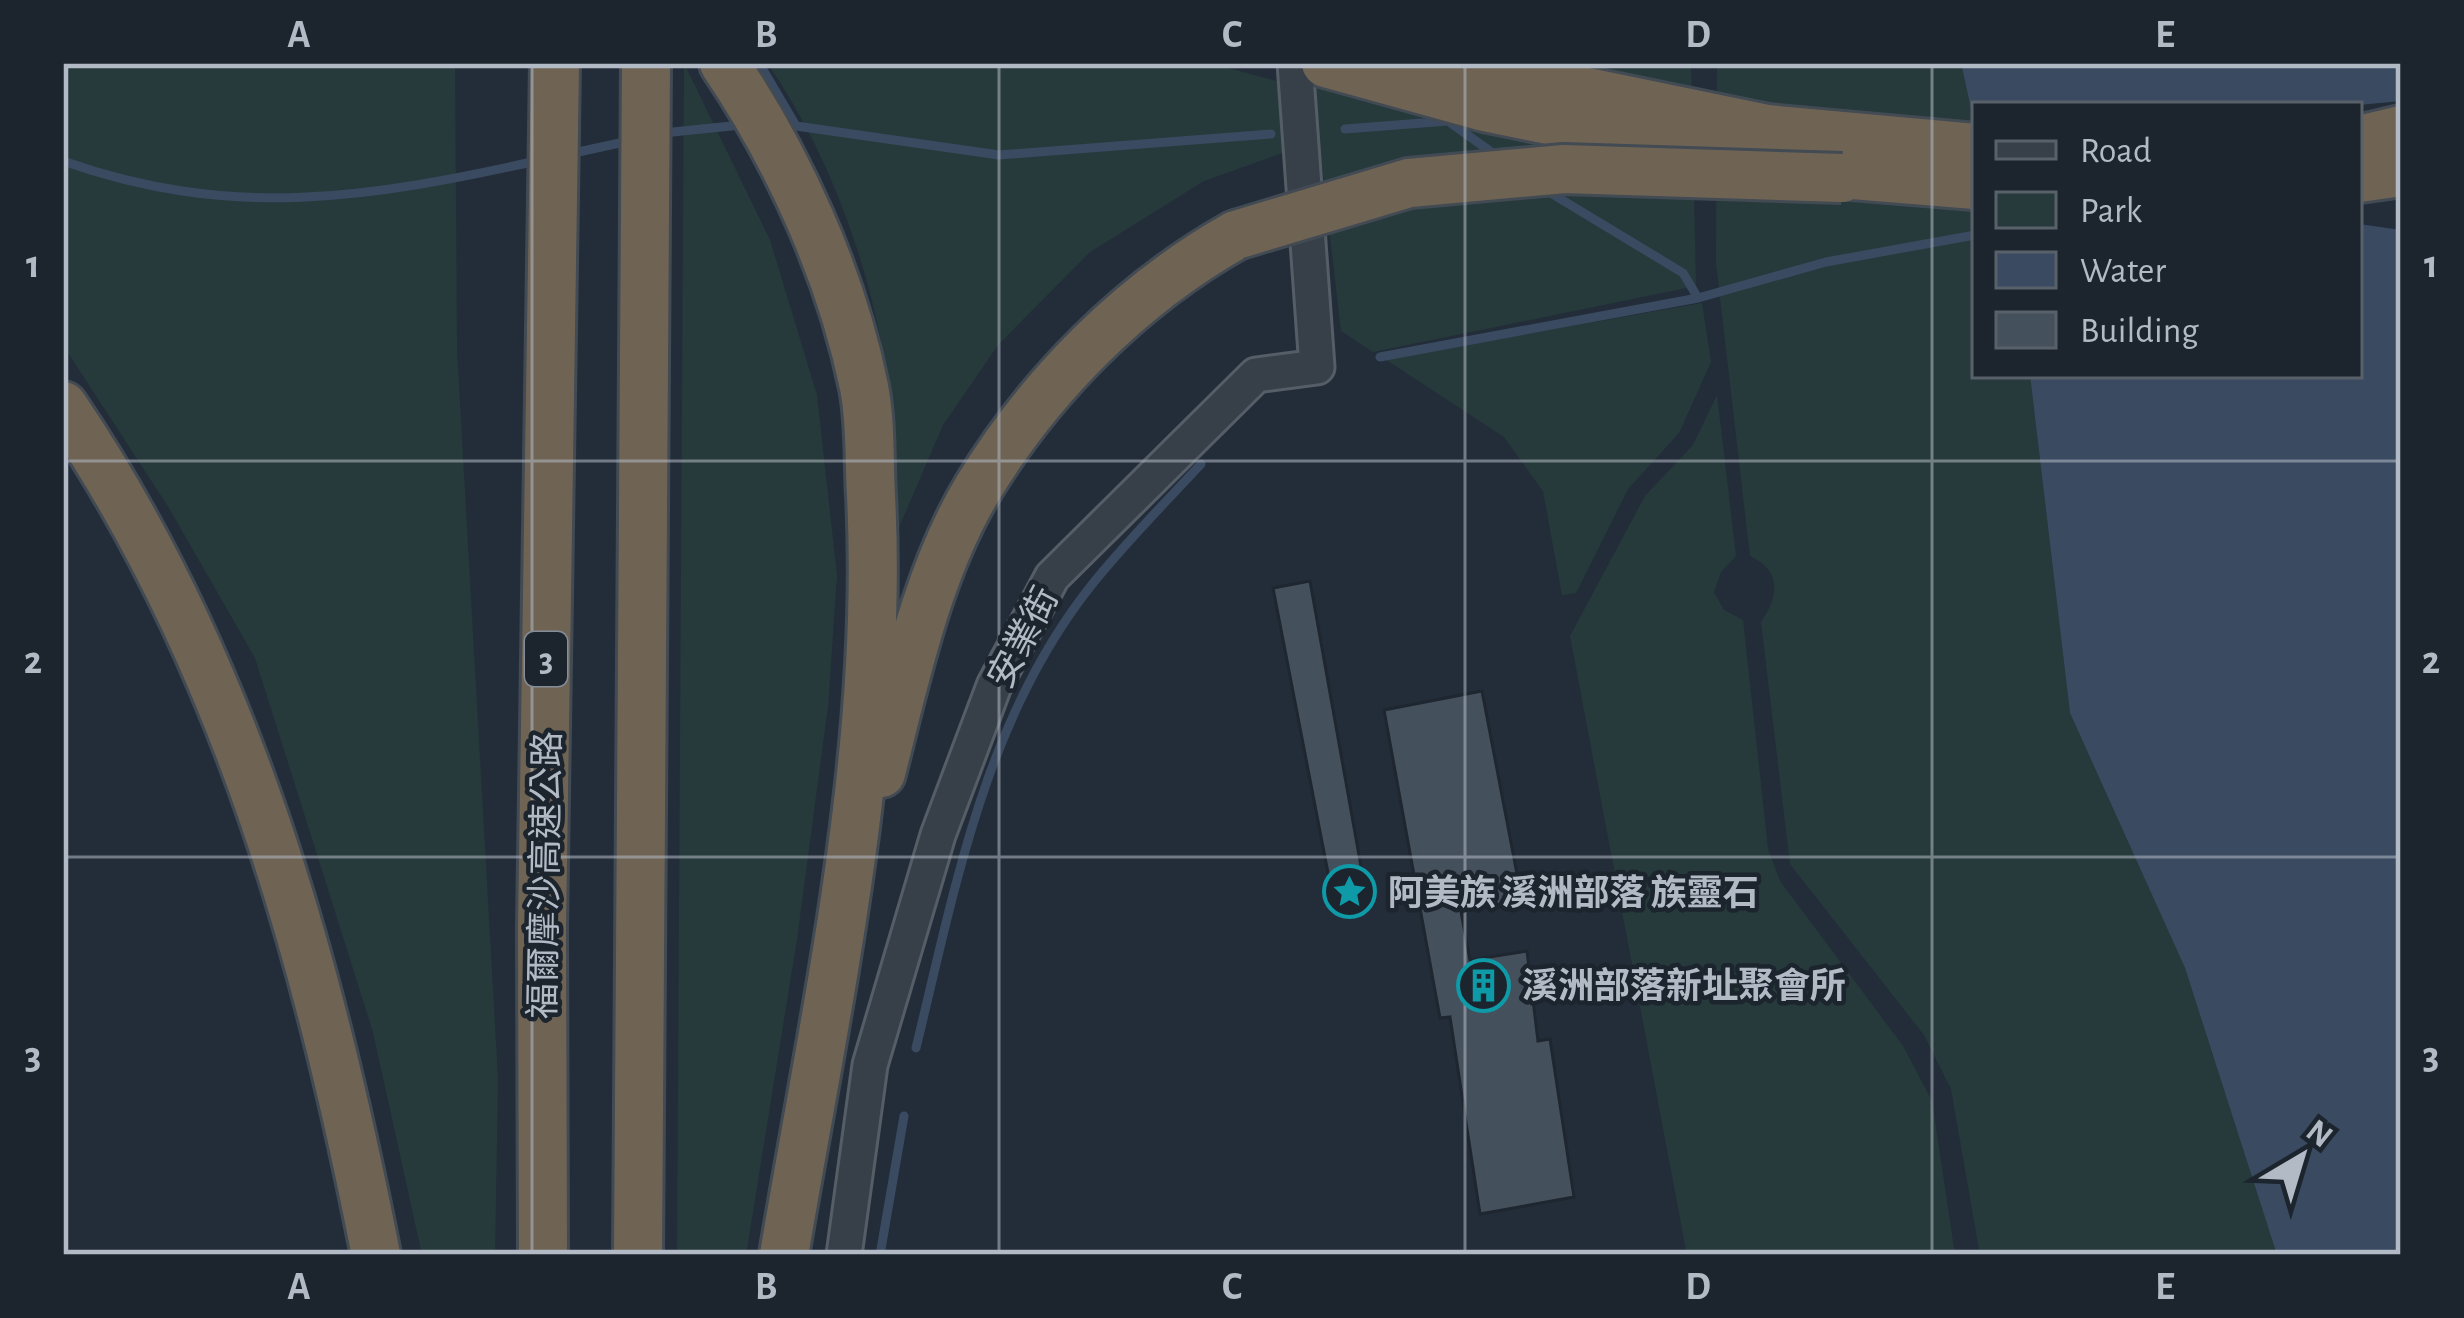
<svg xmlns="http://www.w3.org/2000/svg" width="2464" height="1318" viewBox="0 0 2464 1318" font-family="'Alegreya Sans','Noto Sans TC',sans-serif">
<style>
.green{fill:#263a3b}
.water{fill:#3a4a61}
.pier{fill:#232d39}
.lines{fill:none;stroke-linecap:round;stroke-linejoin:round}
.stream{stroke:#3a4a61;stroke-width:9}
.building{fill:#45505d;stroke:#1e2630;stroke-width:3}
.minor-casing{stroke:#555d67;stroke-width:39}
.highway-casing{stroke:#424a54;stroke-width:54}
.minor{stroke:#373f49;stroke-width:33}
.highway{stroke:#6f6454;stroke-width:48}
.highway-bridge-casing{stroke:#424a54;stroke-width:54;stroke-linecap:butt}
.highway-bridge{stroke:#6f6454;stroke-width:48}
.grid{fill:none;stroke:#b2bac5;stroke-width:3;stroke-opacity:0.55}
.labels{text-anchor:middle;stroke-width:9;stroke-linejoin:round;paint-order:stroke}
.shield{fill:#1c242e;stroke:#858d98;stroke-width:3}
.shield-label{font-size:33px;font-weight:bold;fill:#b2bac5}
.street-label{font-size:36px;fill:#b2bac5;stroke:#1c242e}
.poi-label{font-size:36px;font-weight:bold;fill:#b2bac5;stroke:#1c242e;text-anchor:start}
.neatline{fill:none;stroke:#b2bac5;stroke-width:4.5}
.grid-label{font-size:39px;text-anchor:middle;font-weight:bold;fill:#b2bac5}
</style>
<rect width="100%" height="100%" fill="#232d39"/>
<!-- green -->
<path class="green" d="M63 63H455L457 350 498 1079 495 1255H422L373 1032 255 658 169 508 63 345Z
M684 63 770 240 817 395 837 576 828 706 797 939 746 1255H677Z
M767 63H1209L1314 91 1313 76 1523 63H1691L1696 286 1373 352 1341 331 1319 140 1204 181 1090 252 998 345 943 425 897 532C894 479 893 426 886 374 872 269 828 150 767 63Z
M1717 63H1961L1975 127V375H2030L2070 713 2185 968 2277 1255H1980L1951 1089 1924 1035 1790 864 1761 622C1779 596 1782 571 1750 556L1716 263Z
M1702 303 1711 362 1679 433 1628 489 1576 593 1562 595 1543 491 1504 437 1385 359Z
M1717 395 1736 556 1721 572 1714 592 1724 610 1743 620 1768 849 1780 881 1903 1046 1932 1101 1955 1255H1687L1570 636 1645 496 1693 445Z"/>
<!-- water -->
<path class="water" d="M1961 63H2401V1255H2277L2185 968 2070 713 2030 375H2359V105H1975V127Z"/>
<!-- pier -->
<path class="pier" d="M2401 101V230L2359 224V105Z"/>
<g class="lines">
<!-- stream -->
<path class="stream" d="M759 63 795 124
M782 124 999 155 1271 134
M1345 129 1448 121 1501 159
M663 133 741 125
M569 154 629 141
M63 161C233 221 370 198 541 160
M1544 189 1683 273 1698 298
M1380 357 1698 298 1826 262 1975 235
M916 1048C955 888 985 720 1090 587 1124 544 1164 504 1201 464
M880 1255 904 1116"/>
</g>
<!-- building -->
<path class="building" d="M1310 581 1362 872 1329 878 1273 588Z
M1482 691 1522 900 1461 912 1470 960 1527 951 1538 1041 1550 1039 1574 1197 1480 1214 1450 1017 1440 1018 1384 710Z"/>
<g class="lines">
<defs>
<path id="minor" d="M844 1255 870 1065 938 835 994 686 1052 577 1256 375 1317 367 1295 63"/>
<path id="highway" d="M724 63C789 159 841 274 864 387 871 422 869 461 871 496 884 749 826 1007 784 1255
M1326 63 1485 107 1736 159
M1447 63 1767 129 1975 148
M2359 140 2401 130
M1804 171 1975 185
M2359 178 2401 172
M63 406C237 662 317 956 376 1255
M881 773C905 679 927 572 978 488 1040 386 1131 294 1236 235
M543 1255 542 927 555 63
M638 1255 646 63"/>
</defs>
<!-- minor casing -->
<use href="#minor" class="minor-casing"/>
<!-- highway casing -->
<use href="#highway" class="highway-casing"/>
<!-- minor -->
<use href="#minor" class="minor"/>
<!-- highway -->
<use href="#highway" class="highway"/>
<defs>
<path id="highway-bridge" d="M1236 235 1409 183 1564 169 1842 178"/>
</defs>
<!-- highway-bridge casing -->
<use href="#highway-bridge" class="highway-bridge-casing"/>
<!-- highway-bridge -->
<use href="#highway-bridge" class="highway-bridge"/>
</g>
<!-- grid -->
<path class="grid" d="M532 63V1255M999 63V1255M1465 63V1255M1932 63V1255M63 461H2401M63 857H2401"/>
<!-- icons -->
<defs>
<symbol id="sight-ring" viewBox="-11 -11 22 22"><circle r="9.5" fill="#1c242e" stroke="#0f9aa8" stroke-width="1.5"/><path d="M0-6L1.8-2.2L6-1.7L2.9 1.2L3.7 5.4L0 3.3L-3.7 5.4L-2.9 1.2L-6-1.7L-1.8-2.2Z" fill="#0f9aa8"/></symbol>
<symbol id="building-ring" viewBox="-11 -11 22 22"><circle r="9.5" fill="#1c242e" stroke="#0f9aa8" stroke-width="1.5"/><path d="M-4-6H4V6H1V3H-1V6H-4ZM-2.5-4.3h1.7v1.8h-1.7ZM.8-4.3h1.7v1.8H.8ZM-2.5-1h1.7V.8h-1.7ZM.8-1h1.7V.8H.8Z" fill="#0f9aa8"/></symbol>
</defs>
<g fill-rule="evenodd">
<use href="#sight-ring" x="1320" y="862" width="59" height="59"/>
<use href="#building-ring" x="1454" y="956" width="59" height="59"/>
</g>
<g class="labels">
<!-- shield labels -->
<rect class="shield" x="525" y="632" width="42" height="54" rx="9"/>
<g class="shield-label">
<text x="546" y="671">3</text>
</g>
<!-- street labels -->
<g class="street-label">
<text transform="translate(1022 637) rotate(-62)" y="13">安業街</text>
<text transform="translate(544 875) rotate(-89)" y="13">福爾摩沙高速公路</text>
</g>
<!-- poi labels -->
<g class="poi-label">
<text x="1388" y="905">阿美族 溪洲部落 族靈石</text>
<text x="1522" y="998">溪洲部落新址聚會所</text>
</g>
</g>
<!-- border -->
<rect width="2464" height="1318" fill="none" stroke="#1c242e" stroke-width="132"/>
<!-- legend -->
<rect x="1972" y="102" width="390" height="276" fill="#1c242e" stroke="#58606a" stroke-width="3"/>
<rect x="1996" y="141" width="60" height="18" fill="#373f49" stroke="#58606a" stroke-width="3"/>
<text x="2080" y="162" font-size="36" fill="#b2bac5">Road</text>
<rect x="1996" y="192" width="60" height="36" fill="#263a3b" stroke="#58606a" stroke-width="3"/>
<text x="2080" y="222" font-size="36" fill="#b2bac5">Park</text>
<rect x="1996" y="252" width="60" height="36" fill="#3a4a61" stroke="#58606a" stroke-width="3"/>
<text x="2080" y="282" font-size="36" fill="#b2bac5">Water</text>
<rect x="1996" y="312" width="60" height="36" fill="#45505d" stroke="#58606a" stroke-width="3"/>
<text x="2080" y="342" font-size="36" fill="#b2bac5">Building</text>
<!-- north arrow -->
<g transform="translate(2302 1156) rotate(38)" stroke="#1c242e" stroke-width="9" paint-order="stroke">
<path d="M0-9L21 45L0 30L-21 45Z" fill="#b2bac5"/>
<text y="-18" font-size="33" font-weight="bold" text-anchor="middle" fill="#b2bac5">N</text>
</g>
<rect x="66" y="66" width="2332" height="1186" class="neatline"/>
<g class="grid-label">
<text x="299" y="47">A</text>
<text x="766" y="47">B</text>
<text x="1232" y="47">C</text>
<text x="1698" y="47">D</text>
<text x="2165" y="47">E</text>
<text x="33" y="277">1</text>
<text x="2431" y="277">1</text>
<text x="33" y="673">2</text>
<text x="2431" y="673">2</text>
<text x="33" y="1068">3</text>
<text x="2431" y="1068">3</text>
<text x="299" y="1299">A</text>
<text x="766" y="1299">B</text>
<text x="1232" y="1299">C</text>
<text x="1698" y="1299">D</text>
<text x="2165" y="1299">E</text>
</g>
</svg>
